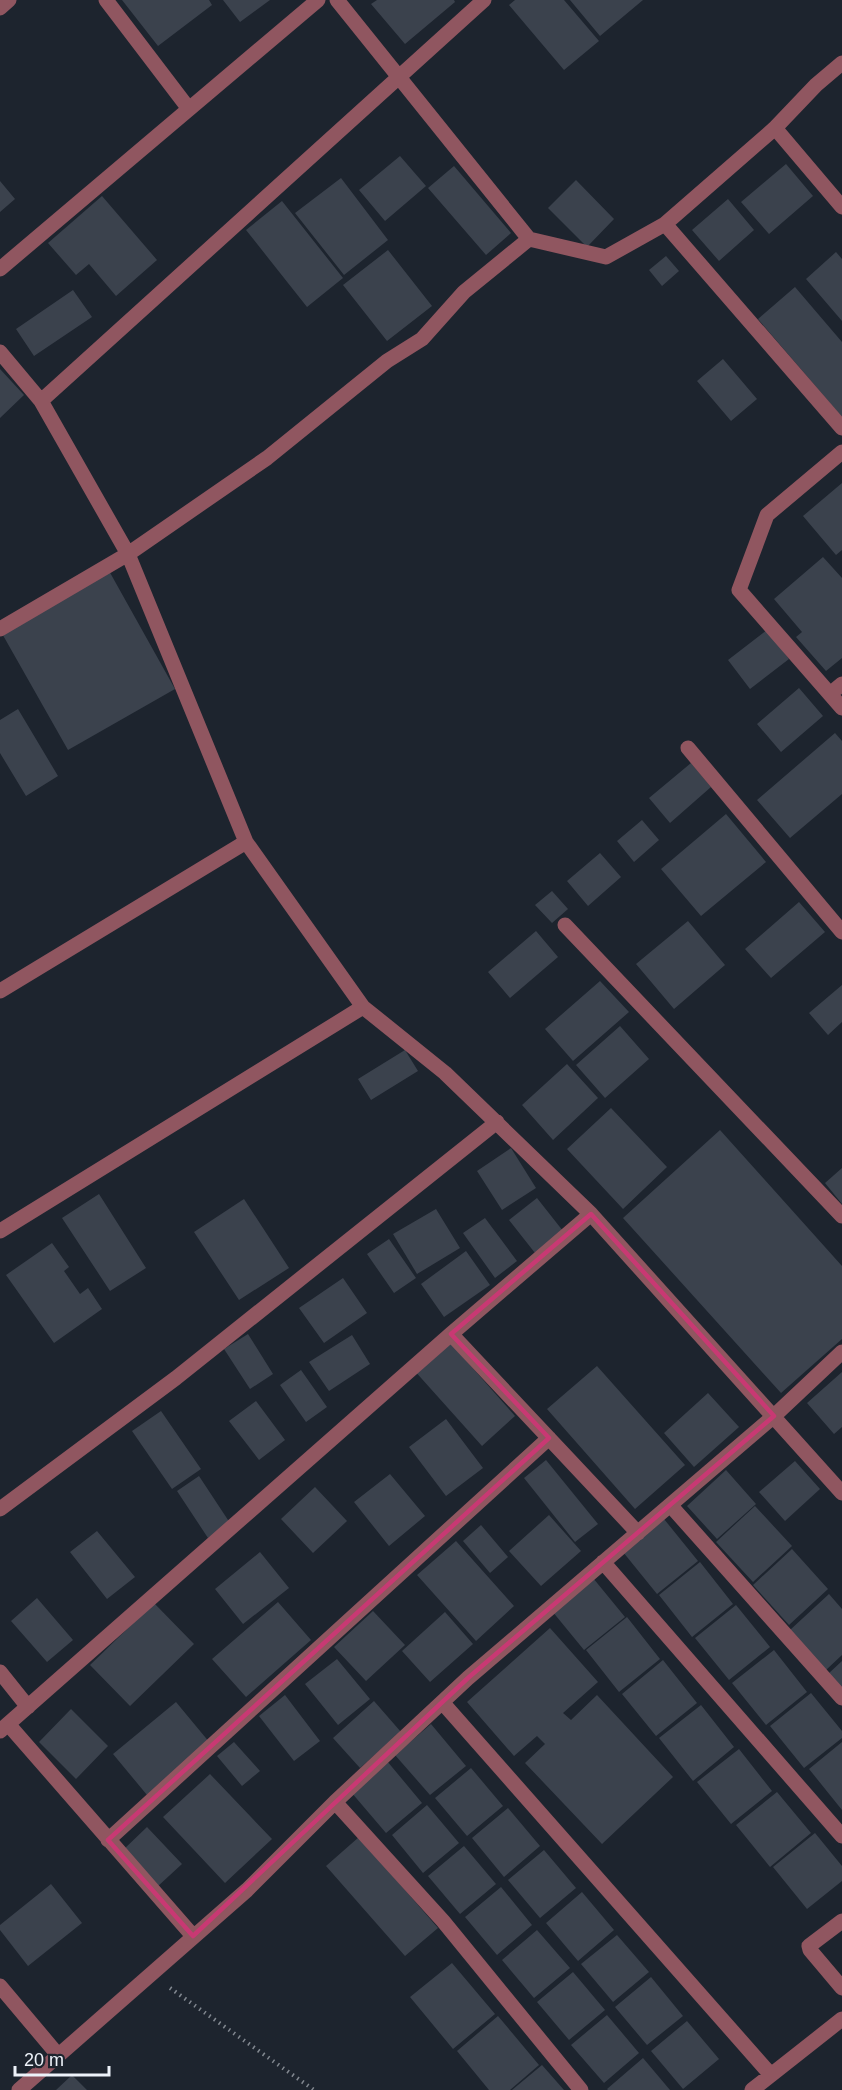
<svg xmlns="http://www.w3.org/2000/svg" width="842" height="2090" viewBox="0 0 842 2090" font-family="Arial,sans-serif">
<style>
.building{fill:#3b424d}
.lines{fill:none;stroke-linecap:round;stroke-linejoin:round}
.path{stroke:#828890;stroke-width:4;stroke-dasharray:1.5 4.5;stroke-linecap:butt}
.minor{stroke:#905660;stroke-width:15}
.marked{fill:none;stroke:#c83973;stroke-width:4.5;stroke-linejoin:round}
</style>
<rect width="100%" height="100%" fill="#1d242e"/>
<!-- building -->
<path class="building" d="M122 0H209L212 5 158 46Z
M223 0H270L240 22Z
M377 0H454L455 2 405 44 371 4Z
M515 0H564L599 41 564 70 509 5Z
M570 0H643L600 36Z
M400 156 426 186 385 221 359 190Z
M786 164 813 196 769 234 741 202Z
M454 166 511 233 486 255 428 188Z
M341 178 388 240 344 275 295 213Z
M576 180 614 219 587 247 548 208Z
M0 181 15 199 0 212Z
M102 196 157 260 116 296 89 264 76 275 48 243Z
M728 199 754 230 719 261 692 230Z
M282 201 343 278 307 307 246 230Z
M388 250 432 306 387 341 343 285Z
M836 252 842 259V321L806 279Z
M666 256 679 271 662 286 649 270Z
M795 287 842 342V417L758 319Z
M73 290 92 317 34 356 16 329Z
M723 359 757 399 731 421 697 381Z
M0 369 24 395 0 418Z
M842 483V550L836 555 803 516Z
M823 557 842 578V658L826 671 796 637 802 632 774 599Z
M108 569 175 689 68 750 0 630Z
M767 630 789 659 750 689 728 660Z
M799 688 823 716 781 752 757 724Z
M18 709 58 776 26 796 0 753V720Z
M835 733 842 741V794L790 838 757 800Z
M691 763 711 787 670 823 649 798Z
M726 814 766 862 701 916 661 869Z
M642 820 659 840 634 862 617 841Z
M600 853 621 877 588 906 567 881Z
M552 891 568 909 552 923 535 905Z
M799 902 825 932 771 978 745 949Z
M688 921 725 965 674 1009 636 964Z
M536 931 558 957 510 998 488 972Z
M600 981 629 1012 573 1061 545 1029Z
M842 985V1022L828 1035 809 1013Z
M620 1026 649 1059 605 1098 576 1065Z
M405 1050 418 1071 371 1100 358 1079Z
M567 1064 598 1098 553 1140 522 1105Z
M611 1108 667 1167 623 1209 567 1149Z
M720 1130 842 1266V1339L781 1393 623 1218Z
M511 1148 536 1188 502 1210 477 1171Z
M842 1168V1204L825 1183Z
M99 1194 146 1268 110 1291 62 1218Z
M537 1198 563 1231 535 1253 509 1220Z
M244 1199 289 1268 239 1300 194 1232Z
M436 1209 460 1248 417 1274 393 1234Z
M485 1218 517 1261 495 1278 463 1233Z
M389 1239 416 1278 394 1293 367 1254Z
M52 1243 69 1267 64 1271 80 1294 88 1288 102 1309 54 1343 6 1275Z
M466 1251 490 1285 444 1317 421 1284Z
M343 1278 367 1313 324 1343 299 1308Z
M248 1334 273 1374 250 1389 224 1349Z
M352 1335 370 1364 329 1391 309 1362Z
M447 1339 515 1416 482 1446 413 1369Z
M597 1366 685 1465 635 1509 547 1409Z
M301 1370 327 1407 306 1422 280 1385Z
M842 1372V1427L834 1434 807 1403Z
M708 1393 739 1427 694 1467 664 1433Z
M256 1401 285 1440 259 1460 229 1421Z
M161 1411 201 1469 172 1489 132 1431Z
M446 1419 483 1468 446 1496 409 1447Z
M546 1460 598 1524 575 1542 524 1478Z
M795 1461 820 1489 785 1521 759 1492Z
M726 1470 756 1504 717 1539 687 1506Z
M390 1474 425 1516 389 1546 354 1502Z
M199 1476 230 1523 208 1538 177 1491Z
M315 1487 347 1521 313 1553 281 1519Z
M755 1506 792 1546 753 1582 716 1542Z
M549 1515 581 1551 541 1586 509 1551Z
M664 1519 698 1561 657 1594 623 1552Z
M481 1525 508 1557 490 1573 463 1541Z
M97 1531 135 1577 107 1599 70 1552Z
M456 1541 514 1606 476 1641 417 1575Z
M792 1549 828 1589 789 1625 753 1585Z
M260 1552 289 1588 243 1624 215 1589Z
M700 1562 733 1604 692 1637 659 1595Z
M593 1578 625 1617 584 1650 552 1611Z
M829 1594 842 1609V1655L826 1670 790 1630Z
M37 1598 73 1640 47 1662 11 1621Z
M278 1602 311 1640 246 1697 212 1659Z
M154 1603 194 1644 130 1706 90 1665Z
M736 1605 770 1647 729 1680 695 1638Z
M373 1611 405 1645 366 1681 334 1647Z
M445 1612 473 1644 430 1682 402 1651Z
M627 1617 660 1659 619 1692 586 1650Z
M550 1628 598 1682 563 1713 571 1720 597 1695 673 1777 602 1844 525 1763 545 1744 537 1736 514 1756 467 1702Z
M774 1650 807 1692 766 1725 732 1683Z
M337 1659 370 1699 338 1725 305 1684Z
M663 1660 697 1703 656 1736 622 1694Z
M842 1661V1689L828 1674Z
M811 1693 842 1731V1738L804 1768 770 1726Z
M285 1695 320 1741 294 1761 259 1716Z
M374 1701 401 1732 360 1768 333 1738Z
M176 1702 210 1743 147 1795 113 1754Z
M701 1705 734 1747 693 1781 659 1738Z
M71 1709 108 1746 76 1779 39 1742Z
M431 1724 466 1766 430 1795 395 1755Z
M234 1742 260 1771 242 1786 217 1756Z
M842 1742V1810L809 1769Z
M739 1749 772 1791 731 1824 697 1782Z
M387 1761 422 1803 386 1833 351 1792Z
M471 1768 503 1806 467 1836 435 1798Z
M210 1774 272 1839 225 1883 163 1817Z
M777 1792 811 1833 770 1867 736 1825Z
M427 1805 459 1843 423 1873 392 1835Z
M508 1808 540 1846 504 1877 472 1838Z
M147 1827 182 1864 157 1887 122 1851Z
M815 1833 842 1866V1881L807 1909 773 1867Z
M359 1837 438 1928 405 1956 326 1866Z
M464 1846 496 1884 460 1914 428 1876Z
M544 1850 576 1888 540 1918 508 1880Z
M51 1884 82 1923 28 1966 0 1930V1925Z
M501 1887 532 1925 497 1955 465 1917Z
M582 1892 614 1930 578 1961 546 1923Z
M537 1930 570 1968 534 1998 502 1960Z
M617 1935 649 1972 613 2002 581 1964Z
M452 1963 495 2014 453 2049 410 1997Z
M573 1972 605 2010 569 2040 537 2002Z
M651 1977 683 2016 647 2045 615 2007Z
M607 2015 639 2053 604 2083 571 2045Z
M498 2016 539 2065 510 2090H489L457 2051Z
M687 2021 719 2059 683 2089 651 2051Z
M643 2058 670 2090H608L607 2089Z
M542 2065 564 2090H512Z
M72 2075 87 2090H56Z"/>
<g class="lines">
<!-- path -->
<path class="path" d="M170 1988 314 2090"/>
<!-- minor -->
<path class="minor" d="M106 0 189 109
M337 0 529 239 606 257 665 224 775 128 816 85 842 63
M0 8 9 0
M775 128 842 207
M665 224 842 428
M0 269 318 0
M0 352 41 401 128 554 246 842 363 1007 445 1073 591 1214 842 1493
M41 401 484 0
M842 452 767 515 739 590 842 708
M0 629 128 554 267 458 387 361 422 339 464 292 529 239
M830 694 842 684
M688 748 842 932
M565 925 842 1216
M0 991 246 842
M0 1231 363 1007
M451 1334 638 1533
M671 1506 842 1698
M0 1509 176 1378 497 1122
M603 1562 842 1836
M0 1672 28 1707
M442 1702 771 2075
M8 1724 193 1936
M0 1731 451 1334 591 1214
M335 1802 443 1921 581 2090
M108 1840 549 1438
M842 1921 809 1946 810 1950 842 1988
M0 1986 58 2055
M19 2090 247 1890 335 1802 468 1678 774 1416 842 1352
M752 2090 842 2019"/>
</g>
<!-- marked area -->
<path class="marked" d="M591 1214 774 1416 468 1678 193 1936 108 1840 549 1438 451 1334Z"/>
<!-- scale -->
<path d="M15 2066v9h94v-9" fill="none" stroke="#edf2f9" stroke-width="3"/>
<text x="24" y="2066" font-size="18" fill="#edf2f9" stroke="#1d242e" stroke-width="4.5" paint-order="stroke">20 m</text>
</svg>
